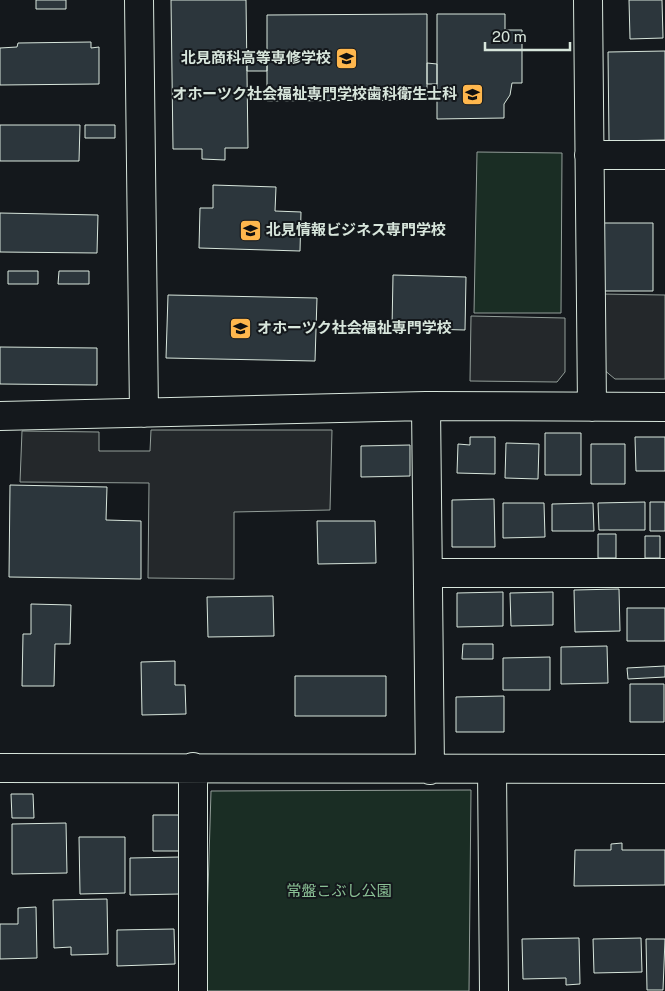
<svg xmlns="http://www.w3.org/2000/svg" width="665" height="991" viewBox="0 0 665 991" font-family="'Public Sans','Noto Sans JP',sans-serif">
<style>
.green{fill:#1a2d24;stroke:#939e99}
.parking{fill:#24282b;stroke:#939e99}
.building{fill:#2c363c;stroke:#d8e6dc}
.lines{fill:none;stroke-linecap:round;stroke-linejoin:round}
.minor-casing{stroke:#d8e6dc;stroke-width:30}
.minor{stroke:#14181c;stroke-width:28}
.labels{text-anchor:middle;stroke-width:4;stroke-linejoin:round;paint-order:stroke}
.poi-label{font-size:15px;font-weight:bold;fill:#d8e6dc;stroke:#14181c;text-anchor:end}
.park-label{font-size:15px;fill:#8ac095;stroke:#14181c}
</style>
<rect width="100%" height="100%" fill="#14181c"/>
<!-- green -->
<path class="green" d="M477 152 562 153 561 313H474Z
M471 790 469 991H205L211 791Z"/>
<!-- parking -->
<path class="parking" d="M601 294 665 295V379H615L603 369Z
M471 316 565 318V372L557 382 470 381Z
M151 430H332L330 510 234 512V579L148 578 149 483 20 482 22 431 99 432V451H150Z"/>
<!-- building -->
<path class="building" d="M36 0H66V9H36Z
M171 0H246L248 148H225V160L202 159V149H173Z
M629 0H662L663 38 630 39Z
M427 14V100L267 101V15Z
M437 14H505V30H522V83H512L510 95 504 104V118L437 119Z
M91 42V48L99 47V84L0 85V48L17 47 18 43Z
M665 51V140L609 141 608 52Z
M267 53V71H247V54Z
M427 63 437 64V84H427Z
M0 125H80L79 161H0Z
M85 125H115V138H85Z
M213 185 276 187 275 211 301 212 300 251 199 248 200 208H213Z
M0 213 98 215 97 253 0 252Z
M604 223H653V291H604Z
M8 271H38V284H8Z
M59 271H89V284H58Z
M393 275 466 277 465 330 392 328Z
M168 295 317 298 315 361 166 358Z
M0 347 97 348V385L0 384Z
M545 433H581V475H545Z
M470 437H495V474L457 473 458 444 470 445Z
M635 437H665V471H636Z
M506 443 539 444 538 479 505 478Z
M591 444H625V484H591Z
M410 445V476L361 477V446Z
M10 485 107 487 106 520 141 521V579L9 577Z
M494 499 495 547H452V500Z
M645 502V530H599L598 503Z
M650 502H665V531H650Z
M503 503H544L545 537 503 538Z
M593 503 594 531H552V504Z
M317 521H375L376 563 318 564Z
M598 534H616V558H598Z
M645 536H660V558H645Z
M619 589 620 631 575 632 574 590Z
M503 592V626L457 627V593Z
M553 592V625L511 626 510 593Z
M273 596 274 636 208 637 207 597Z
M31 604 71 605 70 644H55L54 686H22L23 634H31Z
M627 608H665V641H627Z
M463 644H493V659H462Z
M607 646 608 683 561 684V647Z
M550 657V690H503V658Z
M175 661V685H185L186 714 142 715 141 662Z
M665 666V677L628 679 627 668Z
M295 676H386V716H295Z
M630 684H664V722H630Z
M504 696V732H456V697Z
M11 794H33L34 818H12Z
M153 815H181V851H153Z
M66 823 67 873 12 874V824Z
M79 837H125V893L80 894Z
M622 843V850H665V885L574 886 575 850H611V844Z
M180 857V894L130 895V858Z
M107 899 108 954 71 955V947L54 948 53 900Z
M36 907 37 958 0 959V924H18V908Z
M174 929 175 964 117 966V930Z
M579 938 580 984 566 985V978L523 979 522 939Z
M641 938 642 972 594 973 593 939Z
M646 939H665L663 990H647Z"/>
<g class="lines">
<defs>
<path id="minor" d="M139 0 144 413
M588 0 592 407
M589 155H665
M426 406 430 770
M0 416 426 406 665 407
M429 573H665
M0 768 665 769
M492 769 494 991
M193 991V767"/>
</defs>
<!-- minor casing -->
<use href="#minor" class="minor-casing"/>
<!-- minor -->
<use href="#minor" class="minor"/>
</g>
<!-- icons -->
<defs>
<symbol id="university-square" viewBox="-11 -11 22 22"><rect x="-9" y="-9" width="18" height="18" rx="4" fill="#ffb74d" stroke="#14181c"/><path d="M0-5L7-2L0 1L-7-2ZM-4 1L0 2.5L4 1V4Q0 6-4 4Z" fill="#111"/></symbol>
</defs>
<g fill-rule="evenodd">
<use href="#university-square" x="334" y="46" width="25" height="25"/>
<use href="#university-square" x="460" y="82" width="25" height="25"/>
<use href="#university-square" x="238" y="218" width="25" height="25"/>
<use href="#university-square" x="228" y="316" width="25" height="25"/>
</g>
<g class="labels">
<!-- poi labels -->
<g class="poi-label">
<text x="331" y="63">北見商科高等専修学校</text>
<text x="457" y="99">オホーツク社会福祉専門学校歯科衛生士科</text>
<text x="266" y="235" text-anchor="start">北見情報ビジネス専門学校</text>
<text x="257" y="333" text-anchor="start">オホーツク社会福祉専門学校</text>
</g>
<!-- park labels -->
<g class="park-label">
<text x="339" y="896">常盤こぶし公園</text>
</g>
</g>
<!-- scale -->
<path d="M485 42v8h85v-8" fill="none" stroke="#d8e6dc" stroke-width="2.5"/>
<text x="492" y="42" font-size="15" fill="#d8e6dc" stroke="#14181c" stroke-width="4" paint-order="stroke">20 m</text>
</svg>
